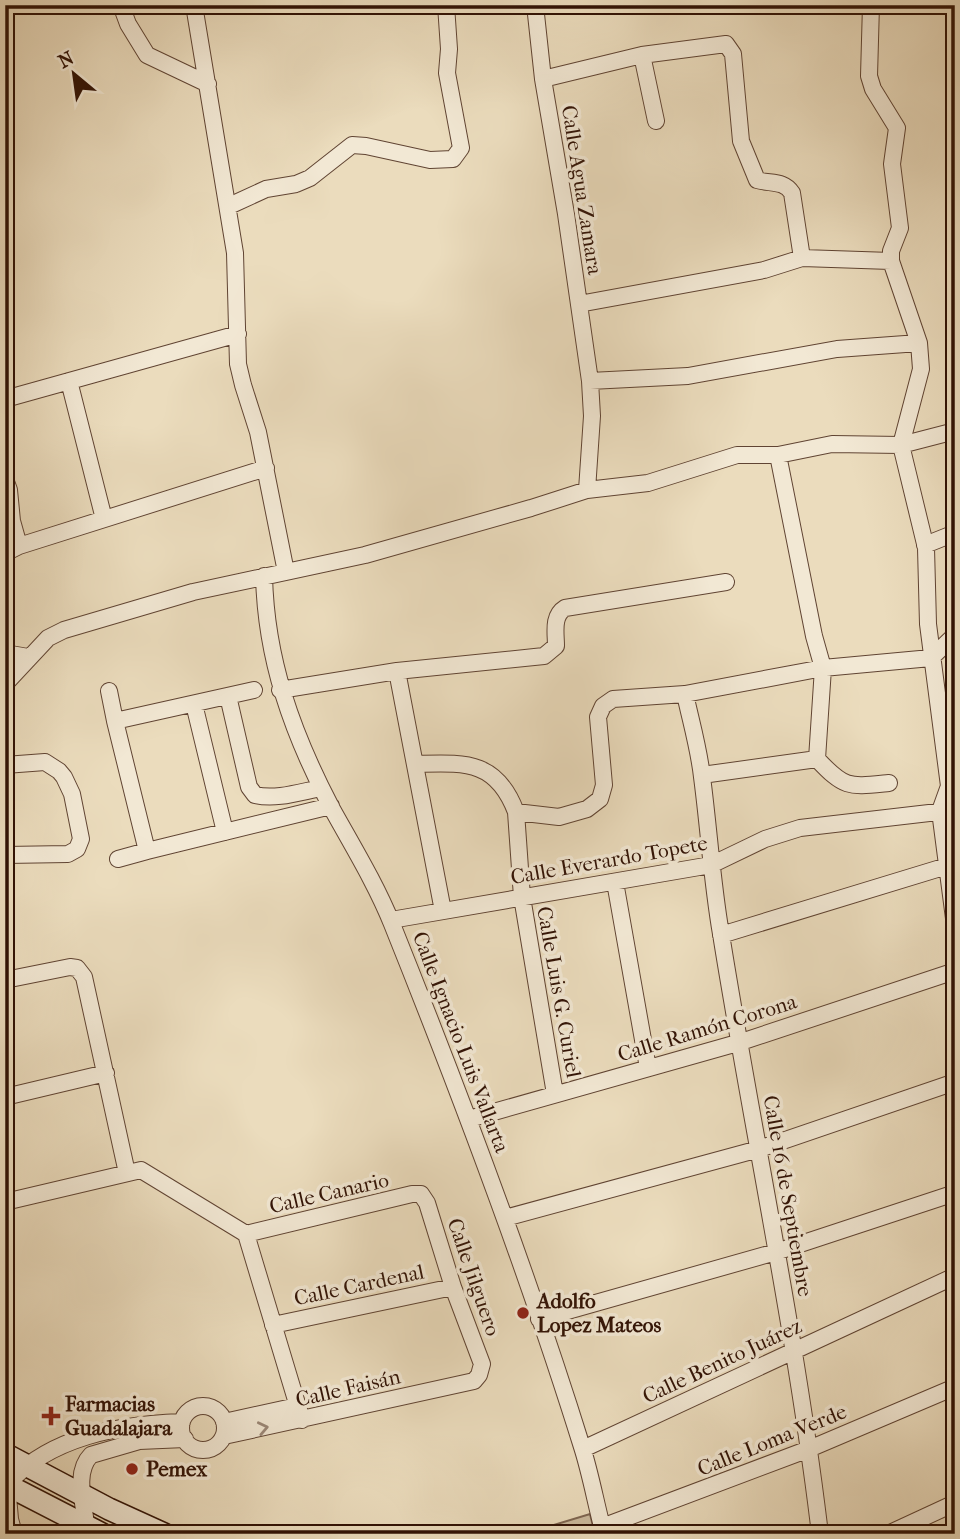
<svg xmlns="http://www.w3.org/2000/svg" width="960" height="1539" viewBox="0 0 960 1539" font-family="'IM FELL French Canon',serif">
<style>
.green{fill:#cbba9e;stroke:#7e6652;stroke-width:2}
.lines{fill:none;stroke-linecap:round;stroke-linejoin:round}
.street-casing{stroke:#604433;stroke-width:18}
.secondary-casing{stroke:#311205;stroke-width:24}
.street{stroke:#f2e8d4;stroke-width:16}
.secondary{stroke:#f2e8d4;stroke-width:21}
.oneway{stroke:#9b8877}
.poi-dot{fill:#8f2418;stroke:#f2e8d4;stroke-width:2.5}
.labels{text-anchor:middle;stroke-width:7;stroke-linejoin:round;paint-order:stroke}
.street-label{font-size:21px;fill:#311205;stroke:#f2e8d4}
.poi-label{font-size:21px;font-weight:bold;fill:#311205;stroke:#f2e8d4;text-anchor:start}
</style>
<rect width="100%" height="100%" fill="#ebdcbd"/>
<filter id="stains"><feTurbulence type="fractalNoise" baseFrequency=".00286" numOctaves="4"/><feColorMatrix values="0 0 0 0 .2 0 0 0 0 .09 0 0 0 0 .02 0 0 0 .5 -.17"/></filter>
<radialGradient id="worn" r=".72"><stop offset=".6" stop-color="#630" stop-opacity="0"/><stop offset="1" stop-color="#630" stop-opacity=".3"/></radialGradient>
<!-- green -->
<path class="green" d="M590 1514 595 1534H524Z"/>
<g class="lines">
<defs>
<path id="street" d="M121 5 128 24 147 55 208 84
M194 5 235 253 238 364 243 385 258 432 286 572
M535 5 543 79 566 214 590 381 592 416 587 490
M871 5 869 76 873 89 897 128 892 164 900 228 891 251V261L919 343 921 369 901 445 926 548 928 624 949 786 940 811 955 926
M642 55 656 121
M543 79 642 55 726 44 733 54 741 141 757 180C770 184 784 180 792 193L802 258
M229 206 266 189 296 184 310 178 352 145 366 146 430 160 453 159 461 148 447 73 449 49 446 5
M579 304 764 270 802 258 891 261
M69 381 104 519
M590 381 688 376 837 349 919 343
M5 399 238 334
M778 455 814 636 823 668 817 759C845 789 849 787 889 783
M5 479 9 490 12 521 19 546
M925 545 955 533
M5 553 19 546 266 468
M264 576C266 660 292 732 331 807 352 845 376 884 392 924 461 1096 527 1270 582 1447 591 1475 596 1505 604 1534
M5 653 28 657
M397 671 443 911
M5 684 48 638 64 630 193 592 365 555 531 508 587 490 648 483 737 455H778L832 444 901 445 955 431
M280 690 397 671 544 656 556 646C556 633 552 616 565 608L726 582
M109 691 115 721 254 690
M685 694C691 722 699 749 702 777 709 830 712 882 721 934 753 1134 796 1333 820 1534
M228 696 249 787 255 795C276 800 300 792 321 788
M194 704 225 832
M115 721 147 851 118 859
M415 764C464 763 496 759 516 812L522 897 555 1094
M5 765 45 762 59 771 64 777 72 794 81 839 77 849 68 854 5 855
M702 775 817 759
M516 812 559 817 587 809 600 799 604 785 598 717 603 706 613 699 685 694 823 668 931 658 955 635
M147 851 331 806
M615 882 648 1068
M391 920 711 865 765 839 800 828 955 810
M721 935 947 866
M5 980 70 967 77 968 84 977 127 1173
M5 1097 106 1073
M469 1119 741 1042 955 971
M5 1202 141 1170 246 1234 302 1420
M505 1218 759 1149 955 1082
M539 1319 776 1252 955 1193
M273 1325 453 1287
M181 1428a22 22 0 1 1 44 0a22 22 0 1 1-44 0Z
M224 1422 297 1406
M224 1436 474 1381 479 1375 482 1364 453 1287 427 1203 421 1194H412L246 1234
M583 1449 955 1276
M86 1525C84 1503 74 1472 91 1455L139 1441 185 1439
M602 1527 809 1449 955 1387
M14 1534 10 1519 7 1485C48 1437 122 1424 182 1422
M888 1534 955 1503"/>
<path id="secondary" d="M5 1454 109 1509 164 1534
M5 1484 102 1534"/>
</defs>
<!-- street casing -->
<use href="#street" class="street-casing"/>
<!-- secondary casing -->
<use href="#secondary" class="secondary-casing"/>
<!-- street -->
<use href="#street" class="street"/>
<!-- secondary -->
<use href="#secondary" class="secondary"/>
</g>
<!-- one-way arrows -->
<defs><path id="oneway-chevron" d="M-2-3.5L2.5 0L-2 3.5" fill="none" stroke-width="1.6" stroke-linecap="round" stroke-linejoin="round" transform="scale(1.75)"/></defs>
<use class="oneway" href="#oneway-chevron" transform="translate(263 1428) rotate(-12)"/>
<!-- markers -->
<g class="poi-dot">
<circle cx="523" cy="1313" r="7"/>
<path d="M47.5 1405.5h7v7h7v7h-7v7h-7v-7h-7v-7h7z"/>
<circle cx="132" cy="1469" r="7"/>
</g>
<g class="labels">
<!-- street labels -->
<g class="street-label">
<text transform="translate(582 190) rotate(81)" y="7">Calle Agua Zamara</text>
<text transform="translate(609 860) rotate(-10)" y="7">Calle Everardo Topete</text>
<text transform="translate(559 992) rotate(80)" y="7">Calle Luis G. Curiel</text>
<text transform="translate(707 1028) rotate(-17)" y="7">Calle Ramón Corona</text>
<text transform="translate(461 1042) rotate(69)" y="7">Calle Ignacio Luis Vallarta</text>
<text transform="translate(329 1193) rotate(-13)" y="7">Calle Canario</text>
<text transform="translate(788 1196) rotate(80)" y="7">Calle 16 de Septiembre</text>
<text transform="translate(474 1277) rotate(71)" y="7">Calle Jilguero</text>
<text transform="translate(359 1285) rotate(-12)" y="7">Calle Cardenal</text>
<text transform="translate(722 1361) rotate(-25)" y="7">Calle Benito Juárez</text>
<text transform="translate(348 1388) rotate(-13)" y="7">Calle Faisán</text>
<text transform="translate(772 1440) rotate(-22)" y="7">Calle Loma Verde</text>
</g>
<!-- poi labels -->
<g class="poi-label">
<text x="537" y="1308">Adolfo<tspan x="537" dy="24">Lopez Mateos</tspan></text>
<text x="65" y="1411">Farmacias<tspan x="65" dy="24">Guadalajara</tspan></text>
<text x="146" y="1476">Pemex</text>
</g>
</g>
<!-- margin -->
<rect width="960" height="1539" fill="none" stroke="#ebdcbd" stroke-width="28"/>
<rect x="7" y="7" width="946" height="1525" fill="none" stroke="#311205" stroke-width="3.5"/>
<rect x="14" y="14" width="932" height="1511" fill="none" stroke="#311205" stroke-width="2"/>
<!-- north arrow -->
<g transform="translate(74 74) rotate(331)" stroke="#f2e8d4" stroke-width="5" paint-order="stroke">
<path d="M0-5L12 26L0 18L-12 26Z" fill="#311205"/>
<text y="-10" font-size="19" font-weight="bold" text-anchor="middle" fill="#311205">N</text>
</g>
<rect width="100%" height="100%" filter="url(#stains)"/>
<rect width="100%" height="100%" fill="url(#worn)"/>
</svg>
